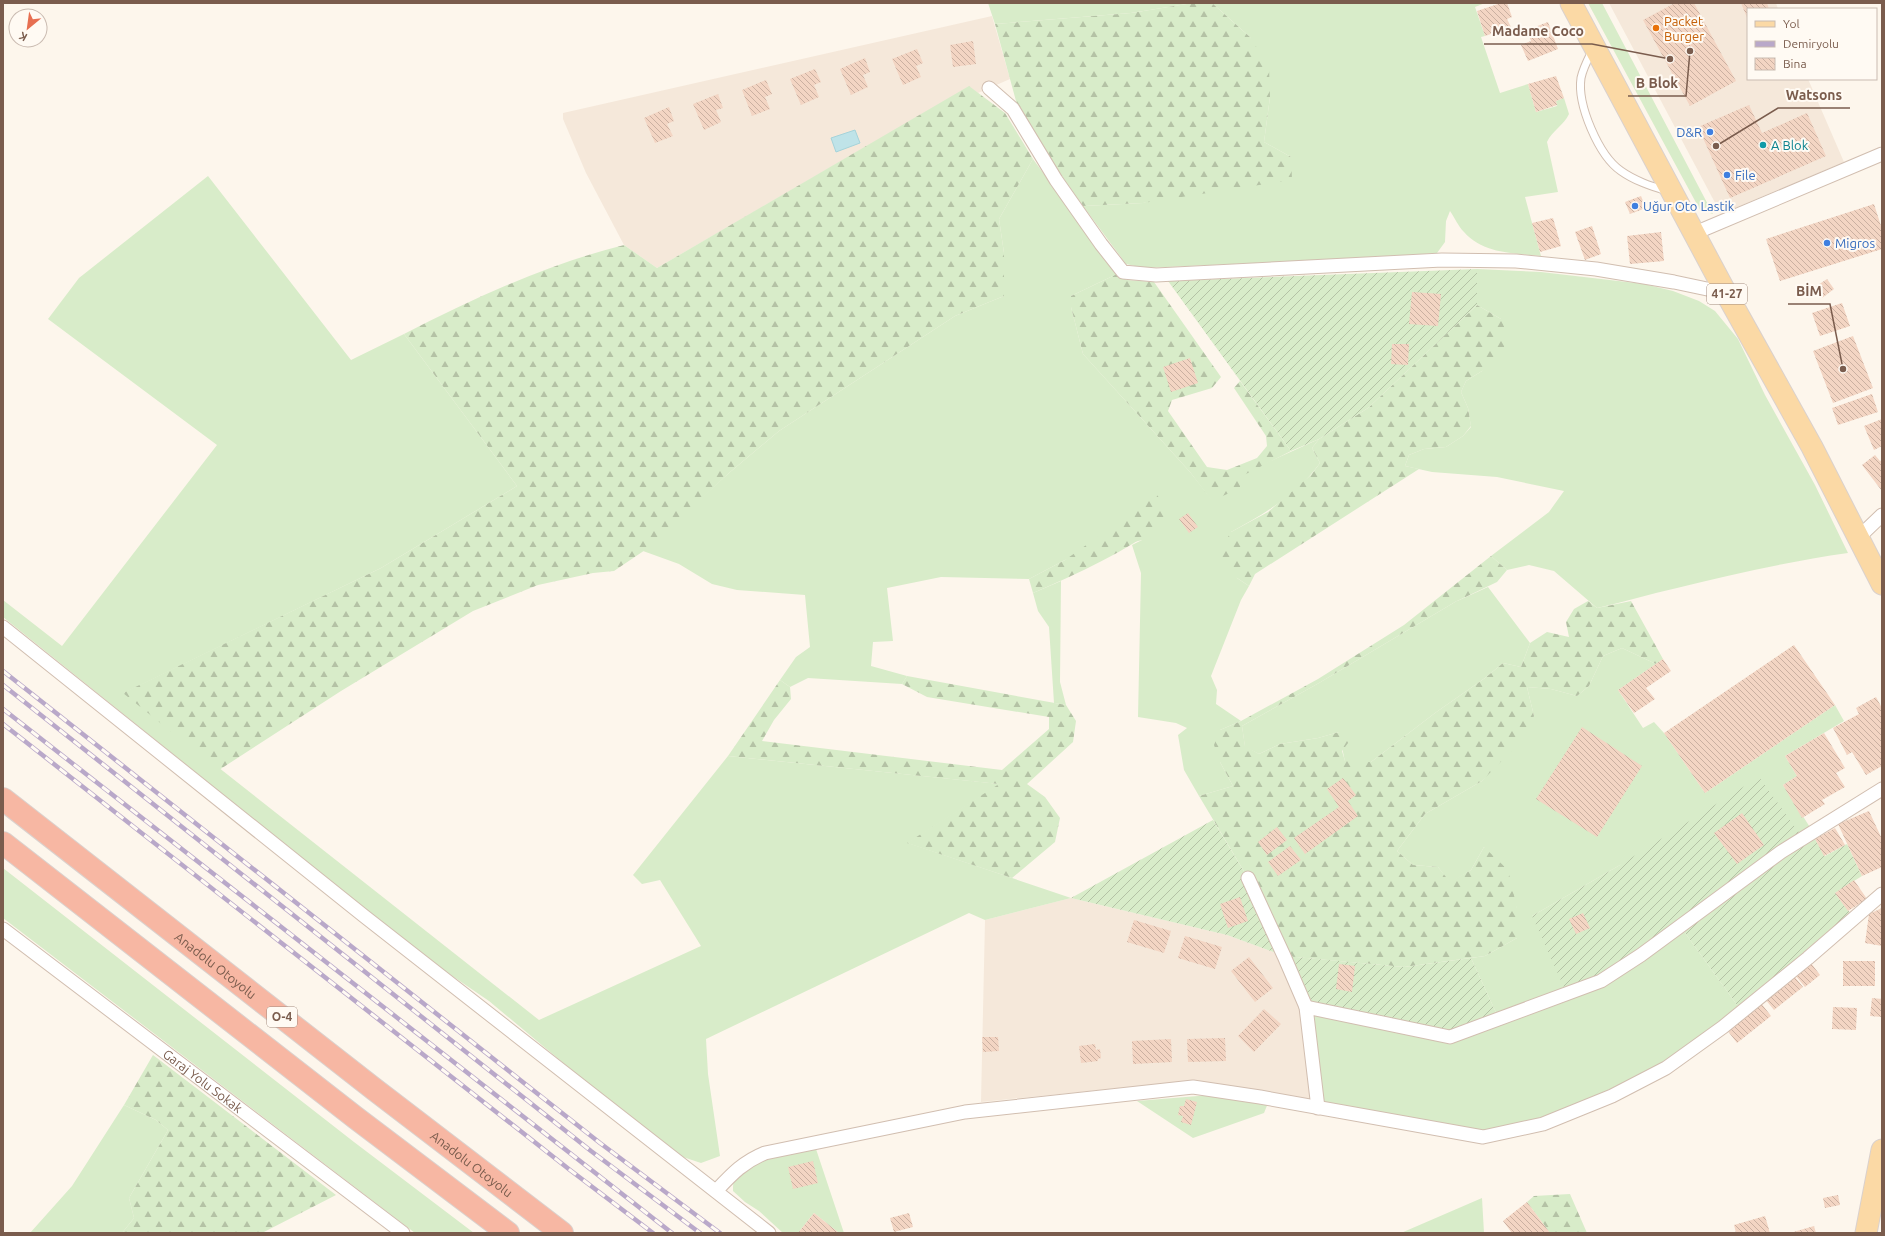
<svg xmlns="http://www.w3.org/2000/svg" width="1885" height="1236" viewBox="0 0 1885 1236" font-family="Ubuntu,sans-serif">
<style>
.residential{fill:#f5e8da}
.grass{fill:#d8ecc9}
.forest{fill:url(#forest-firs)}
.garden{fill:url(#garden-furrows)}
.water{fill:#bfe3e8;stroke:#a5d3da}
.building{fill:url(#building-back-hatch)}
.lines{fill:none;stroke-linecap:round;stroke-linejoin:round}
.service-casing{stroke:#d1beb0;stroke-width:9}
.minor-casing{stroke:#d1beb0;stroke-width:15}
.primary-casing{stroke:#dad1cd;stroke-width:23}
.motorway-casing{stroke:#dad1cd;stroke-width:24}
.service{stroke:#fff;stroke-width:7}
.minor{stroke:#fff;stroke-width:13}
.primary{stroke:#fbd9a5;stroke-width:21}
.motorway{stroke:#f7b7a3;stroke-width:22}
.rail-casing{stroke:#b9a8c9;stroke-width:4.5}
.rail{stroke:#fffaf3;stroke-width:3;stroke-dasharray:9;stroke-linecap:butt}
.food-dot{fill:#e8710a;stroke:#fffaf3;stroke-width:1.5}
.shop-dot{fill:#3f7fe0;stroke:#fffaf3;stroke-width:1.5}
.culture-dot{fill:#0f9aa8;stroke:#fffaf3;stroke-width:1.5}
.labels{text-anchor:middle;stroke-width:4;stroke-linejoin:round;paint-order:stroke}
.shield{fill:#fffaf3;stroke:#a28b7f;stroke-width:1}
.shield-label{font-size:12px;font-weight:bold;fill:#7a5c4d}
.food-label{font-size:13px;fill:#c56008;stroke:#fffaf3;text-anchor:start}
.shop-label{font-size:13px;fill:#366cbe;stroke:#fffaf3;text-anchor:start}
.culture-label{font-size:13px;fill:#0d838f;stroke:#fffaf3;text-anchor:start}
.street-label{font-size:13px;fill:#7a5c4d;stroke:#fffaf3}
.leader{fill:none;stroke:#7a5c4d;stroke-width:1.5}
.callout-dot{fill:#7a5c4d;stroke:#fffaf3;stroke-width:1.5}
.callout-label{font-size:14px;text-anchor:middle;font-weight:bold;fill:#7a5c4d;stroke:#fffaf3;stroke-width:4;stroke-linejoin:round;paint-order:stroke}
</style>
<defs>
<pattern id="forest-firs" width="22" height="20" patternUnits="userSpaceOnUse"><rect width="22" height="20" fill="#d8ecc9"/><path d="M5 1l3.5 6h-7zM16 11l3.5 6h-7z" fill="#b4c2a5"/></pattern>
<pattern id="garden-furrows" width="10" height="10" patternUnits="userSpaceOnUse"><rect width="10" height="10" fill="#d8ecc9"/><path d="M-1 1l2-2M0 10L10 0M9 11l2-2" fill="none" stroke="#b4c2a5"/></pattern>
<pattern id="building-back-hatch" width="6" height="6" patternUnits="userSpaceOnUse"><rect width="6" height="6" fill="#f3d5c3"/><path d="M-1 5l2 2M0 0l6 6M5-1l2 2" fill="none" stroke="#cab0a1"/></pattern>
</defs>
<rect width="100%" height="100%" fill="#fdf6ec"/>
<!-- residential -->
<path class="residential" d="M1609 3H1776L1778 9H1748V79H1808L1844 162 1721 214Z
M992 16 1010 79 978 93 969 87 657 268 624 245 586 173 563 119V113Z
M1071 898 1227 935 1284 956 1306 1007 1318 1108 1187 1081 981 1102 985 920Z"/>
<!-- grass -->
<path class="grass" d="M988 3H1193L1131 13 995 24Z
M1212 3H1485L1475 7 1485 36 1481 37 1500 93 1528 84 1536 112 1557 106 1556 101 1564 98 1569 114C1564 125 1552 131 1547 142L1558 192 1525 197 1541 256C1514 253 1483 254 1464 232 1458 226 1455 218 1450 211L1446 221 1445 242 1437 253 1388 257 1144 268 1126 264 1083 206 1143 203 1291 157 1264 142 1270 97 1250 37Z
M1588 3H1602L1713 214 1700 210Z
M1033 159 1117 274 1071 296V307L1083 354 1190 472 1212 500 1239 477 1253 469 1319 439 1312 448 1320 463C1298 494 1264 514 1231 532L1237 578 1249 586 1241 600 1211 676 1217 690 1216 704 1241 721 1220 730V762L1233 786 1199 796 1184 770 1178 735 1187 728 1176 723 1138 717 1141 573 1132 545 1142 540 1065 560 1029 579 941 577 887 588 893 641 873 642 871 666 907 676 902 684 808 678 790 687 780 680 796 657 810 647 805 595 737 590 712 584 679 564 643 551 729 473 779 431 955 316 1004 296V253L999 219Z
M208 176 351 360 404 334 517 486 381 568 124 693 539 1020 701 946 660 880 642 884 633 875 728 756 1000 784 908 843 1071 898 985 920 969 913 706 1039 708 1074 720 1156 701 1163 683 1157 653 1138 489 1001 426 958 3 617V600L62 646 217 445 48 319 79 278Z
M1477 269 1541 272 1644 284 1673 291 1699 301 1715 311 1738 339 1765 395 1815 485 1848 553C1791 561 1734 574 1677 588 1650 594 1624 602 1597 608L1554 571 1529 565 1507 570 1491 556 1549 512 1564 491 1497 477 1432 472 1405 466 1409 455 1424 449 1446 447 1463 436 1471 427 1468 408 1461 392 1466 381 1482 371 1501 319 1477 305Z
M1061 581 1060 682 1066 705 1054 703 1049 627 1038 611 1033 593Z
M1488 587 1530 643 1521 667 1503 663 1485 678 1435 713 1371 762H1345L1339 732 1318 738 1280 744 1259 754 1245 747 1242 726 1319 683 1455 602Z
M1622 648 1656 664 1618 690 1643 728 1654 722 1664 733 1705 793 1835 705 1844 721 1785 756 1797 776 1783 785 1813 832 1620 865 1532 916 1680 926 1742 1012 1612 1096 1483 1137 1318 1108 1306 1007 1499 1019 1471 958 1485 956 1517 938V908L1484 847 1471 870 1450 883 1438 867 1413 865 1397 851 1425 814 1482 781 1534 716 1527 687 1551 689 1577 696 1589 686 1603 656Z
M3 868 354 1142 474 1233H415L3 918Z
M1210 1095 1268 1103 1264 1113 1193 1138 1137 1101Z
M124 1105 156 1120 168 1130 129 1198 134 1218 122 1233H30L72 1186Z
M816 1149 844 1233H839L814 1213 798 1233H783L759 1211 745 1202 733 1191C733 1188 733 1183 734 1181 743 1158 795 1152 816 1149Z
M1482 1198 1484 1233H1401Z"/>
<!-- forest -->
<path class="forest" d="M1193 3H1212L1250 37 1269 67 1270 97 1264 142 1291 157 1292 180 1143 203 1083 206 1045 152 1016 101 995 24 1131 13Z
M969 86 1005 113 1033 159 999 219 1004 253V296L955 316 779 431 729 473 651 546 614 571 593 573 538 585 473 611 341 691 219 770 123 693 381 568 517 486 404 334C474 298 548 264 624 245L657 268Z
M1117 274 1127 280 1154 282 1221 377 1212 388 1172 400 1168 411 1207 467 1227 470 1257 458 1267 446 1266 436 1234 388 1240 381 1291 451 1240 477V488L1212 501 1190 472 1083 354 1071 307V296Z
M1477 305 1501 319 1507 334 1503 352 1482 371 1466 381 1461 392 1468 408 1471 426 1463 436 1446 447 1424 449 1409 455 1405 466 1419 469 1255 574 1249 586 1237 578 1222 562V547L1231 532 1268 512 1311 475 1320 463 1312 448 1319 439 1368 408Z
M1157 495 1165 506V522C1125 552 1079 573 1033 593L1029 579 1065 560Z
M1491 556 1507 570 1497 582 1455 602 1319 683 1242 726 1245 746 1259 754 1280 744 1318 738 1339 732 1351 739 1342 751 1345 761 1371 762 1435 713 1485 678 1503 663 1521 667 1530 643 1547 632 1569 637 1566 622 1574 609 1588 601 1597 608 1631 601 1663 659 1656 664 1622 648 1603 656 1589 686 1577 696 1551 689 1527 687 1534 716 1525 737 1482 781 1425 814 1397 851 1413 865 1438 867 1450 882 1471 870 1484 847 1508 870 1517 908V938L1485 956 1404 967 1284 956 1248 878 1199 796 1233 786 1220 762 1214 745 1220 730 1241 721 1318 679 1404 625Z
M907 676 1066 705 1076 721 1073 742 1027 784 1045 797 1060 818 1055 842 1012 878 907 843 999 784 728 756 780 680 790 687 791 699 774 720 762 741 1002 770 1049 729V717L927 697 902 684Z
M153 1055 336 1195 262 1233H122L134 1218 129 1198 168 1130 156 1120 124 1105Z
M1570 1194 1587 1233H1550L1527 1202 1534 1196Z"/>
<!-- garden -->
<path class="garden" d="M1477 269V305L1368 408 1319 439 1291 451 1168 281Z
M1759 777 1803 838 1813 832 1815 839 1825 856 1847 844 1862 876 1835 893 1854 918 1742 1012 1680 926 1641 955 1567 994 1532 916 1620 865Z
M1213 820 1248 878 1285 956 1404 967 1471 958 1499 1019 1450 1037 1306 1007 1284 956 1227 935 1071 898Z"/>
<!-- water -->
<path class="water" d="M855 130 860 143 836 152 831 138Z"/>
<!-- building -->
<path class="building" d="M1501 3H1507L1512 17 1507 19 1511 27 1485 36 1477 11Z
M1675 3H1694L1736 81 1690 106 1643 20Z
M1741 3H1767L1769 9H1748V20Z
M1548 22 1558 49 1528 61 1521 45 1531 41 1527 30Z
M973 41 976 64 953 67 950 45Z
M917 49 923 63 916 66 921 77 903 85 892 59Z
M865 58 870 72 863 75 868 87 851 95 840 69Z
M815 69 821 82 814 85 819 97 801 105 790 79Z
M1556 76 1564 98 1556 101 1557 105 1536 112 1528 84Z
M766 80 772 94 765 97 770 109 752 116 742 90Z
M718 94 723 108 716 110 721 122 704 130 693 104Z
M1749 105 1762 133 1807 113 1826 156 1730 198 1698 127Z
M669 107 674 121 667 124 673 136 655 143 644 118Z
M1641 196 1646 208 1630 214 1625 202Z
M1874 204 1882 229V249L1780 281 1766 239Z
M1553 218 1561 246 1540 252 1532 223Z
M1592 226 1601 254 1585 260 1575 232Z
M1661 232 1664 261 1630 264 1627 236Z
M1827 279 1834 289 1822 298 1815 287Z
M1412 292 1441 294 1438 326 1409 324Z
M1842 303 1850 326 1820 336 1812 313Z
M1853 336 1873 388 1833 403 1813 351Z
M1392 344H1409L1408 365 1391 364Z
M1190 358 1198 383 1171 392 1163 367Z
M1872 394 1878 412 1838 425 1832 408Z
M1882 419V446L1874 450 1864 426Z
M1875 455 1880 461 1882 460V491L1862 465Z
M1188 513 1198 527 1189 533 1179 519Z
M1794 645 1835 705 1705 793 1664 733Z
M1663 659 1671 671 1646 688 1655 699 1634 713 1618 690Z
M1876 697 1882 708V766L1866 775 1852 752 1847 755 1833 728 1859 714 1856 708Z
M1582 727 1642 766 1597 837 1536 799Z
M1824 733 1845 768 1836 773 1845 787 1822 800 1825 804 1802 818 1783 785 1797 776 1785 756Z
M1343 778 1356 795 1348 801 1358 816 1305 854 1294 838 1339 807 1327 789Z
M1869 811 1882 839V867L1862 876 1838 824Z
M1742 813 1764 845 1737 864 1714 833Z
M1277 827 1287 840 1267 855 1258 842Z
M1835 828 1845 845 1824 856 1815 839Z
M1290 846 1301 860 1278 876 1268 862Z
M1854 880 1867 899 1848 911 1835 893Z
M1240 897 1248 921 1228 928 1220 904Z
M1882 908V946L1865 943 1869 914Z
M1583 913 1590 928 1576 934 1569 919Z
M1134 920 1171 931 1164 953 1127 942Z
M1185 936 1222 947 1215 969 1178 958Z
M1249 957 1273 988 1255 1002 1231 971Z
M1843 961H1875V986H1843Z
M1811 963 1820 975 1805 987 1795 975Z
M1339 964 1355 966 1352 992 1336 989Z
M1794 976 1803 987 1774 1010 1765 999Z
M1872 998 1882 999V1017L1870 1016Z
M1761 1003 1771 1016 1737 1043 1727 1030Z
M1833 1007 1857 1008 1856 1030 1832 1029Z
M1264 1009 1281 1024 1254 1052 1238 1036Z
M982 1037H998L999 1051 983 1052Z
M1225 1038 1226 1061 1188 1062 1187 1039Z
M1171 1039 1172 1062 1133 1064 1132 1041Z
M1095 1044 1096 1050 1100 1049 1101 1058 1098 1059V1061L1081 1063 1079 1046Z
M1186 1099 1197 1102 1191 1125 1181 1122 1183 1116 1178 1115 1180 1106H1184Z
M813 1161 818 1183 793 1189 788 1167Z
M1838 1195 1840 1205 1825 1208 1823 1198Z
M1527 1202 1550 1233H1512L1503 1221Z
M814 1213 839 1233H798Z
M909 1213 913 1227 894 1232 890 1218Z
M1765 1216 1770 1233H1736L1734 1225Z
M1814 1226 1816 1233H1790Z"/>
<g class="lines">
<defs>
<path id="service" d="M1593 49C1588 59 1583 68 1581 78 1577 105 1599 156 1621 171 1635 181 1651 186 1667 191"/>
<g id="minor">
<path d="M989 88 1013 109 1056 180 1101 244 1123 272 1156 275 1442 260 1516 261 1596 269 1674 282 1726 293"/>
<path d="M1695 233 1882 154"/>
<path d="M1859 537 1882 515"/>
<path d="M3 627 364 916 769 1233"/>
<path d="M1248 878 1284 956 1306 1007"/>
<path id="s1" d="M3 929 403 1233"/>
<path d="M1318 1108 1306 1007 1450 1037 1601 981 1641 955 1781 852 1882 789"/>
<path d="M716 1191C732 1174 743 1162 765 1153L965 1112 1193 1087 1260 1097 1483 1137 1543 1124 1612 1096 1666 1068 1723 1027 1808 958 1882 894"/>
</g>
<path id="primary" d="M1571 3 1726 293 1812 447 1882 584
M1866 1233 1882 1150"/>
<g id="motorway">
<path id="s2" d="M3 799 374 1089 562 1233"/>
<path d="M3 843 356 1118 508 1233"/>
</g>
</defs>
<!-- service casing -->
<use href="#service" class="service-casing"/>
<!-- minor casing -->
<use href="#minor" class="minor-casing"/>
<!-- primary casing -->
<use href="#primary" class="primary-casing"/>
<!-- motorway casing -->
<use href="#motorway" class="motorway-casing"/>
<!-- service -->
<use href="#service" class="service"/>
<!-- minor -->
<use href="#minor" class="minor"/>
<!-- primary -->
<use href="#primary" class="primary"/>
<!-- motorway -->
<use href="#motorway" class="motorway"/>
<defs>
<path id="rail" d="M3 671 600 1143 720 1233
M3 685 591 1151 700 1233
M3 709 672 1233
M3 724 570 1170 653 1233"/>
</defs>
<!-- rail casing -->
<use href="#rail" class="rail-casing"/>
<!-- rail -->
<use href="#rail" class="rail"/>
</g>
<!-- markers -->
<circle class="food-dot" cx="1656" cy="28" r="4"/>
<g class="shop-dot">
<circle cx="1710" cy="132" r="4"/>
<circle cx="1727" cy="175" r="4"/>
<circle cx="1635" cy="206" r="4"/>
<circle cx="1827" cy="243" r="4"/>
</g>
<circle class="culture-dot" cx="1763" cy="145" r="4"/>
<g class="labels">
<!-- shield labels -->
<g class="shield">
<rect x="1707" y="284" width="40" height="20" rx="3"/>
<rect x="267" y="1007" width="30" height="20" rx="3"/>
</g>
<g class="shield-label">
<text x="1727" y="298">41-27</text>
<text x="282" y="1021">O-4</text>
</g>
<!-- food labels -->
<g class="food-label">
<text x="1664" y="26">Packet<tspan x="1664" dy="15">Burger</tspan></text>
</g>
<!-- shop labels -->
<g class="shop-label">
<text x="1702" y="137" text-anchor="end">D&amp;R</text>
<text x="1735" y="180">File</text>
<text x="1643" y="211">Uğur Oto Lastik</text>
<text x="1835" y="248">Migros</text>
</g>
<!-- culture labels -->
<g class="culture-label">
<text x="1771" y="150">A Blok</text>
</g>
<!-- street labels -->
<g class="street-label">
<text dy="5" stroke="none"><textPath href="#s2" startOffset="270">Anadolu Otoyolu</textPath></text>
<text dy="5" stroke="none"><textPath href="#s1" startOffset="251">Garaj Yolu Sokak</textPath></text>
<text dy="5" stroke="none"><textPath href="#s2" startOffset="594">Anadolu Otoyolu</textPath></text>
</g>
</g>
<!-- callouts -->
<path class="leader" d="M1670 59L1592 44H1484M1690 51L1686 96H1628M1716 146L1778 108H1850M1843 369L1830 304H1788"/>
<g class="callout-dot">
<circle cx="1670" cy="59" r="4"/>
<circle cx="1690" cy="51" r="4"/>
<circle cx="1716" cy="146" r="4"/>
<circle cx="1843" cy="369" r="4"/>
</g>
<g class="callout-label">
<text x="1538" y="36">Madame Coco</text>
<text x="1657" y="88">B Blok</text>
<text x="1814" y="100">Watsons</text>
<text x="1809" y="296">BİM</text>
</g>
<!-- border -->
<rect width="1885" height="1236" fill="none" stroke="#7a5c4d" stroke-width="8"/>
<!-- legend -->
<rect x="1747" y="8" width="130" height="72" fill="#fffaf3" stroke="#cabbb1"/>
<rect x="1755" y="21" width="20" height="6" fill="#fbd9a5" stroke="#cabbb1"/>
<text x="1783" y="28" font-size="12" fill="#7a5c4d">Yol</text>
<rect x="1755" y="41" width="20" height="6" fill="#b9a8c9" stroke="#cabbb1"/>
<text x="1783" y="48" font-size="12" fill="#7a5c4d">Demiryolu</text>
<rect x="1755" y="58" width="20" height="12" fill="url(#building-back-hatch)" stroke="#cabbb1"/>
<text x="1783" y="68" font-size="12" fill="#7a5c4d">Bina</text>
<!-- north arrow -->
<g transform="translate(28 28) rotate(209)"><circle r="19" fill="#fffaf3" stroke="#cabbb1"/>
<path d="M0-3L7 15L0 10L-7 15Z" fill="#e76f51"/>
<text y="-6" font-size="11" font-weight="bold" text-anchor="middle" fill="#7a5c4d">K</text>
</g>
</svg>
